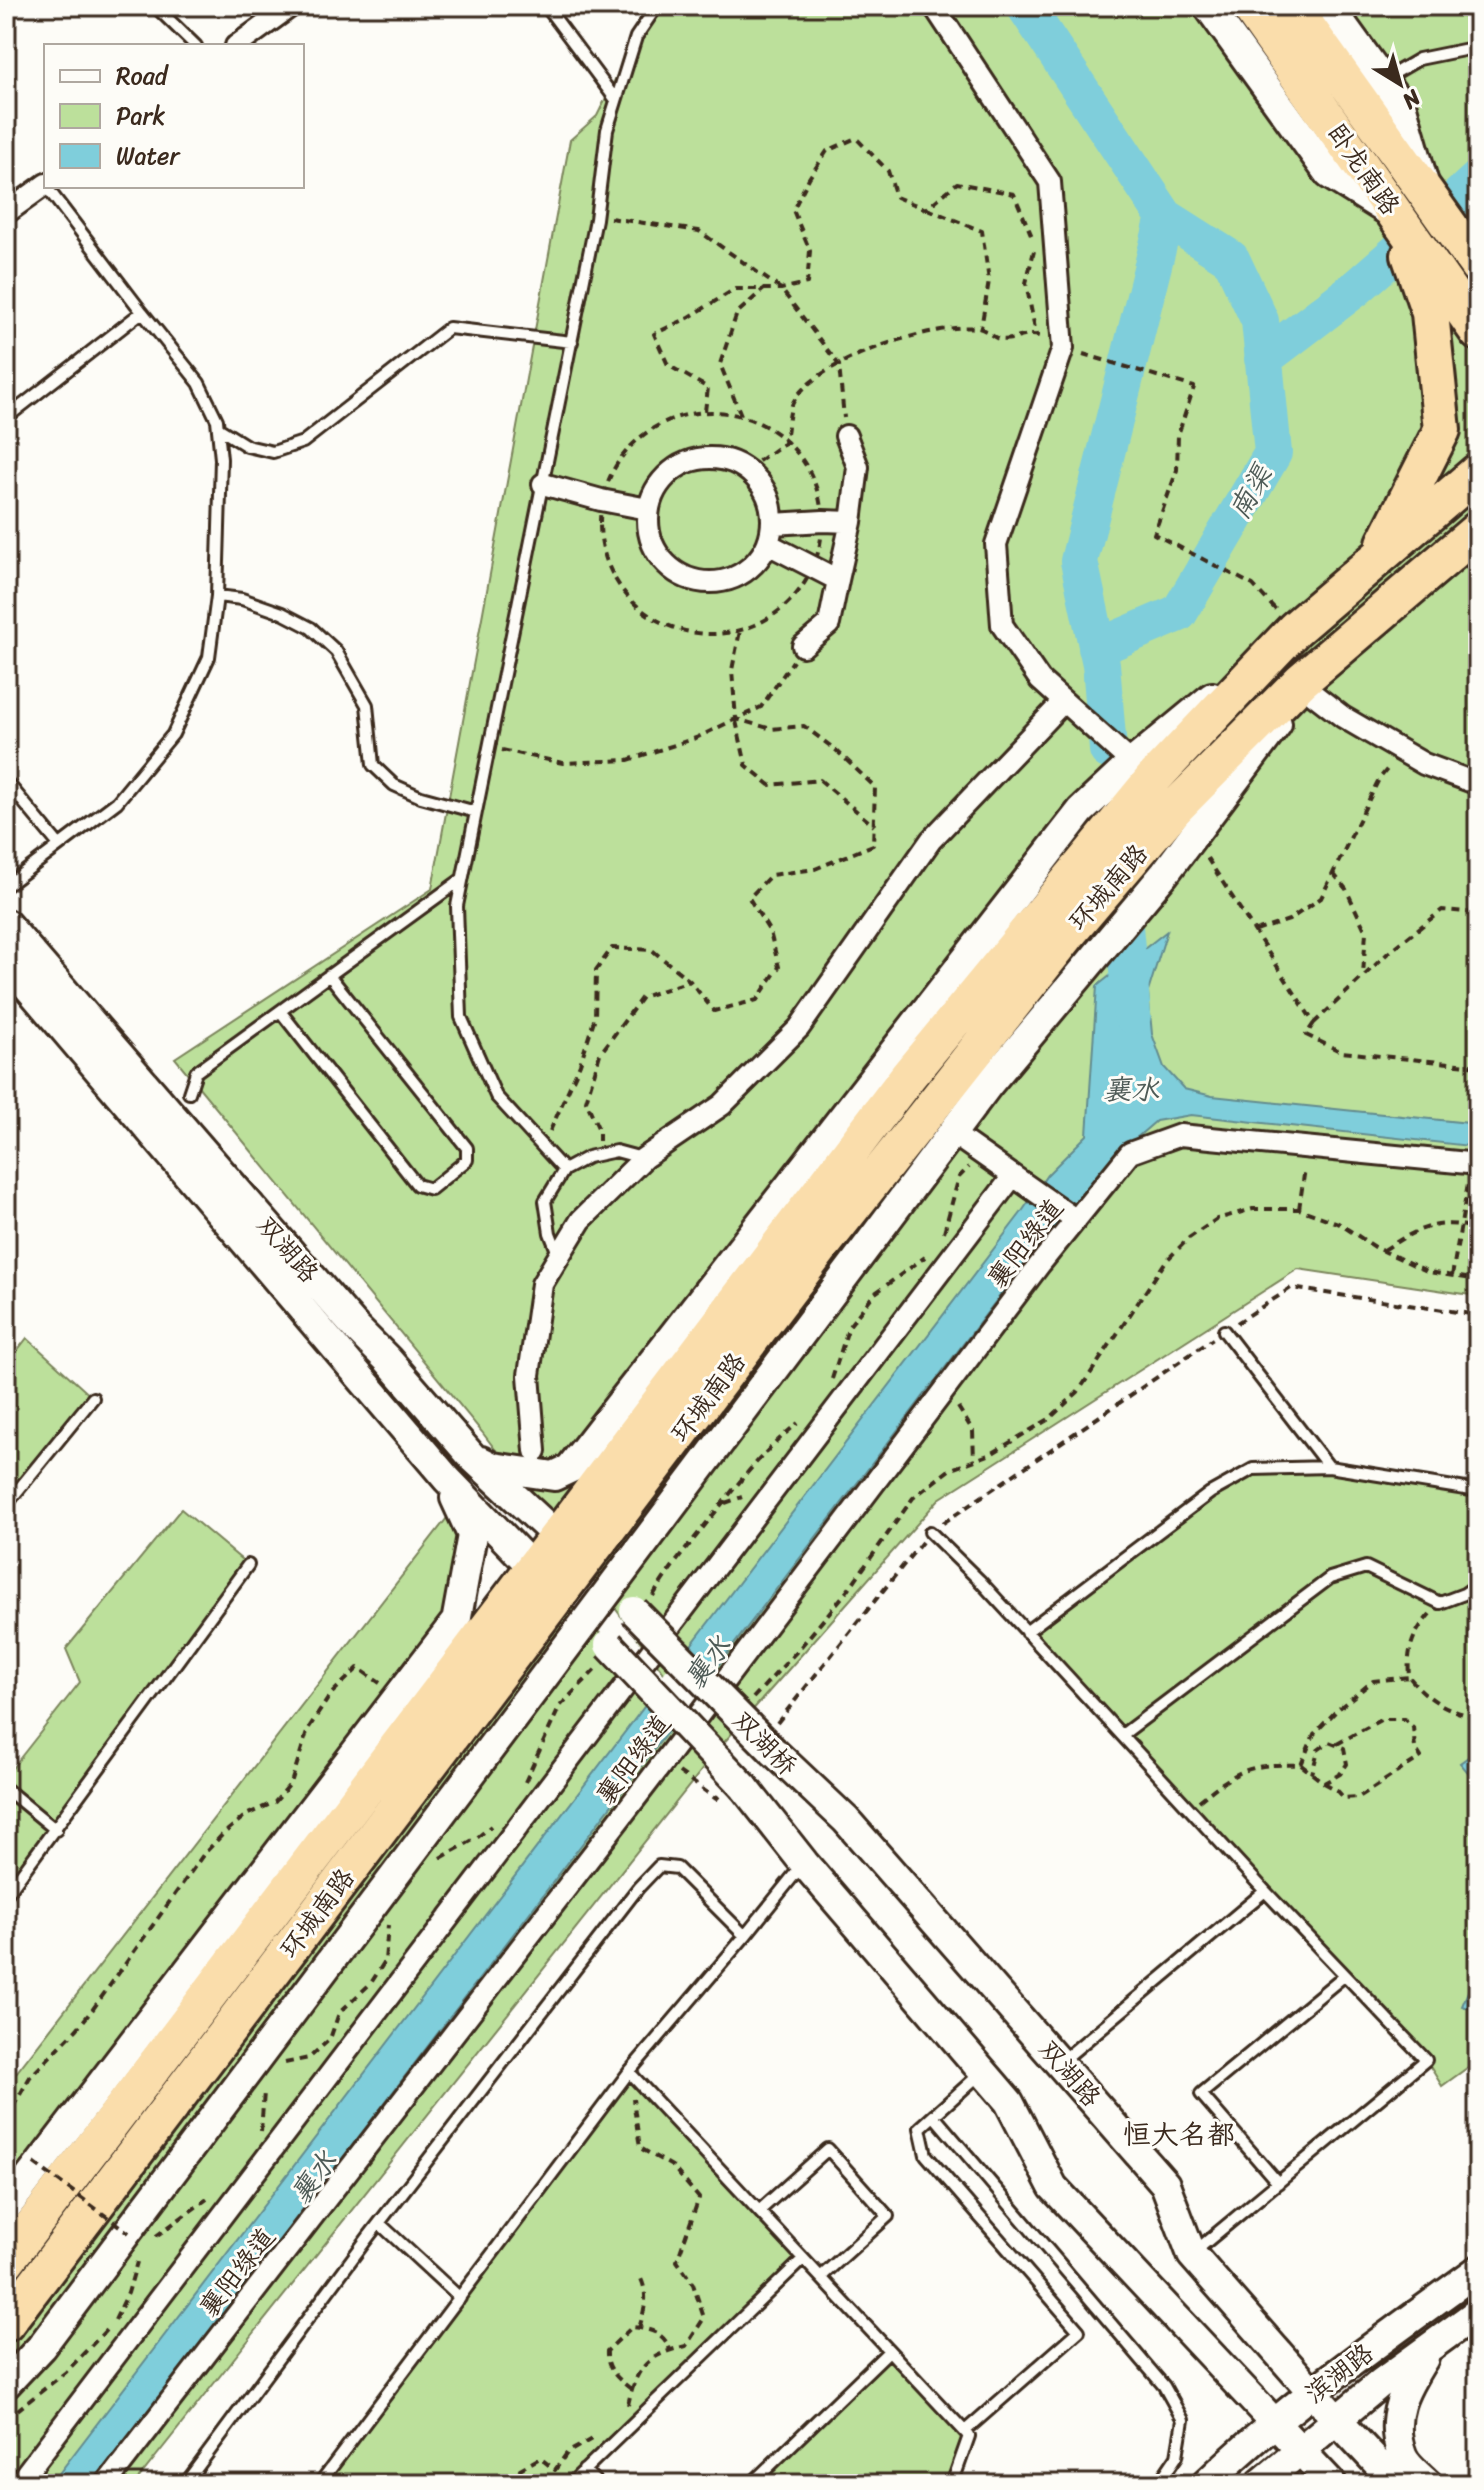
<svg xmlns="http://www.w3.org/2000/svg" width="1484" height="2490" viewBox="0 0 1484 2490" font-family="Sriracha,'LXGW WenKai TC',sans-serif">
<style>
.green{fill:#bce09b;stroke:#7c855c;stroke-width:2}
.water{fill:#7fcedb;stroke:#648c8f;stroke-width:2}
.pier{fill:#fdfcf7}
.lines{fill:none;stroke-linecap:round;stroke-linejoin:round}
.river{stroke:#7fcedb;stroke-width:38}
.lane-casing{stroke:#3b2a1e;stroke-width:16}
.street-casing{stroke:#3b2a1e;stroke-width:26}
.secondary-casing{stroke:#3b2a1e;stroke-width:34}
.highway-casing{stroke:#3b2a1e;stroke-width:42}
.path{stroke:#3b2a1e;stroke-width:4;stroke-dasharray:8 6;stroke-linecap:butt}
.lane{stroke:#fdfcf7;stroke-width:10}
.street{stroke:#fdfcf7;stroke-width:20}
.secondary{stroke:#fdfcf7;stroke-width:28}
.highway{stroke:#faddab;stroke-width:36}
.secondary-bridge-casing{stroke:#3b2a1e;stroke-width:34;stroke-linecap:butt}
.path-bridge{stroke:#3b2a1e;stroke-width:4;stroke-dasharray:8 6;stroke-linecap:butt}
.secondary-bridge{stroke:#fdfcf7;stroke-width:28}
.labels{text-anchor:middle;stroke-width:6;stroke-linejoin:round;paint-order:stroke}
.street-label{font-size:26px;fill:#3b2a1e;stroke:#fdfcf7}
.water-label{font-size:28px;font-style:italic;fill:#4f5b57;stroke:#fdfcf7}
.neighbourhood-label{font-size:28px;fill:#3b2a1e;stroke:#fdfcf7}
</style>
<rect width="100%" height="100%" fill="#fdfcf7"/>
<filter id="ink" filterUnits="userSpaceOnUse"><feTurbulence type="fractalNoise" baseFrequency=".0125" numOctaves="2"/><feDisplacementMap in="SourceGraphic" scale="16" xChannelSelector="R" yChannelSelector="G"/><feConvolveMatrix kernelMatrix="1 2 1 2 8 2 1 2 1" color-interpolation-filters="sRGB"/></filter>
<g filter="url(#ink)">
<!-- green -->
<path class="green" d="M657 6H1478V1296L1298 1269 939 1499 720 1747 134 2484H6V2323L558 1594 716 1742 482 1432 175 1058 432 889 570 140 597 116 636 37Z
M27 1338 93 1398 6 1505V1365Z
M1329 1467 1478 1491V2060L1442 2086 1426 2060 1026 1632 1210 1493 1253 1469Z
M457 1505 472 1535 444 1687 6 2261V2086Z
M181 1509 248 1565 6 1895V1776L80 1682 66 1649Z
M629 2072 803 2259 568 2484H319Z
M889 2351 969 2436 952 2484H751Z"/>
<!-- water -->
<path class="water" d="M1167 931 1148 992 1152 1034 1164 1067 1184 1089 1212 1096 1478 1124V1147L1191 1115 1156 1121 1112 1159 1079 1205 1041 1242 94 2484H51L1021 1213 1047 1175 1087 1135 1097 986Z
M1478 1750V1784L1460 1763Z
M1478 1968V2012L1462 2006Z"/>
<!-- pier -->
<path class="pier" d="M687 1643 717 1673 671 1734 641 1703Z"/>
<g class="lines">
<!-- river -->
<path class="river" d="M1025 6 1165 217 1079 561 1101 664 1108 750
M1455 200 1478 179
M1263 359 1355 289 1403 247
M1097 648 1179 613 1273 453 1260 321 1231 259 1165 217
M1117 849 1132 1015"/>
<defs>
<path id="lane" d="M155 6 196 46
M546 6 616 100
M1383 80 1419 59 1478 47
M45 185 142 312
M6 418 142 312 199 383 217 420 221 459 217 596
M218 428 247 446 273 452 303 442 449 328 572 342
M6 781 59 845
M6 886 117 802 173 734 209 657 217 596 242 599 282 613 311 628 336 651 367 705 373 765 394 785 421 797 476 812
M280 1011 417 1185 431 1189 467 1160V1148L329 975
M189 1093 196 1072 462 879
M564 1170 496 1096 461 1017 457 906 596 219 607 130 636 37 657 6
M559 1256 550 1233 545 1201 564 1170 588 1157 616 1151 642 1158
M1224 1331 1329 1467 1478 1491
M6 1505 93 1398
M930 1532 979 1580 1265 1891
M1026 1632 1210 1493 1253 1469 1329 1467
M1122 1735 1330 1578 1366 1567 1440 1603 1464 1594 1478 1584
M6 1789 56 1830
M6 1895 248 1565
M1062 2061 1265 1891 1426 2060 1193 2253
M629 2072 745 1936
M934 2116 1164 2386 1183 2420 1177 2456 1158 2484
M1278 2183 1201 2094 1345 1975
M759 2211 828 2149 888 2216 824 2274
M379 2223 460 2298
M965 2431 1079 2331 926 2155 920 2128 981 2073
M584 2470 598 2484
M185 2484 369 2236 638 1888 659 1866 677 1868 745 1936 802 1865
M319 2484 629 2072 969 2436 952 2484
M570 2484 803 2259
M751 2484 889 2351"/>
<path id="street" d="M934 6 1050 182 1063 348 996 544 1002 625 1040 680 1132 763
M236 46 291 6
M6 213 46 184
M648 520a62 62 0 1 1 124 0a62 62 0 1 1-124 0Z
M543 484 601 500 648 509
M773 524 823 521 851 522 858 467 846 436
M768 544 838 580 829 624 803 646
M838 580 851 522
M1304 687 1343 717 1424 764 1478 784
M952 1133 1076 1220
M535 1451 529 1375 542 1284 581 1220 644 1158 722 1105 799 1028 931 840 1062 703
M18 2484 1013 1176
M106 2484 649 1781 1040 1264 1130 1153 1180 1135 1478 1164"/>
<path id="secondary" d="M1208 6 1329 174 1390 212
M1329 6 1402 107 1423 180
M6 924 355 1327 387 1359 473 1458 571 1549
M6 961 447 1479 547 1582
M481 1461 493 1467 554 1476 586 1461
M570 1468 1081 811 1132 763 1212 697
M453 1639 472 1535 455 1498
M773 1751 846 1820 1165 2184 1192 2255 1337 2420 1397 2484
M744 1787 804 1863 1009 2102 1053 2187 1332 2484
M6 2208 456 1621
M1424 2358C1404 2390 1388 2417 1402 2455 1406 2466 1420 2476 1428 2484
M6 2384 41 2347 988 1085 1165 873 1277 724
M1206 2484C1289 2404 1385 2338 1478 2270
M1260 2484 1382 2382 1478 2312"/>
<path id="highway" d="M1249 6 1478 332
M1292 6 1478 266
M1385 543 1442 430 1430 313 1410 255
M6 2261 908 1076 1152 780 1295 629 1478 472
M6 2323 821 1247 1071 930 1174 809 1301 681 1478 530"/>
</defs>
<!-- lane casing -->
<use href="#lane" class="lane-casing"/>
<!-- street casing -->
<use href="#street" class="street-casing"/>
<!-- secondary casing -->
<use href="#secondary" class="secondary-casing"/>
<!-- highway casing -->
<use href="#highway" class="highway-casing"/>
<!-- path -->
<path class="path" d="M927 209 982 231 989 281 981 328
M610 218 699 231 781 289 839 365 844 418
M1034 251 1026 283 1036 334
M1083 354 1194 387 1178 435 1177 470 1154 534 1253 585 1276 610
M705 411 708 388 668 365 654 334 688 318 735 289H781L807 283 810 251 793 210 809 178 827 151 856 138 888 171 896 197 926 209 957 183 1014 194 1033 239
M600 523a111 111 0 1 1 222 0a111 111 0 1 1-222 0Z
M741 415 720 364 737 313 764 289
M747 469 786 442C788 431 788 416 792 405 809 362 934 322 978 328 986 329 992 337 999 339 1013 343 1028 330 1041 337
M736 721 746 765 770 785 820 780 874 826
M502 750 563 763 628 760 696 738 761 707 793 661
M1207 858 1314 1023 1388 953 1442 910 1478 913
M1333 873 1346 889 1366 932 1363 975
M1256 931 1289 920 1321 898 1379 779 1389 767
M1314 1023 1306 1035 1342 1052 1478 1066
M550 1131 580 1064 595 1017 596 970 612 948 652 950 690 981 714 1011 757 1000 779 967 770 932 749 898 771 875 815 869 873 845 875 787 837 751 804 726 772 729 736 719 732 670 740 631
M599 1141V1130L586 1101 600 1054 642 997 690 981
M1299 1209 1305 1168
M944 1232 959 1177 969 1167
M1384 1250C1416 1229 1439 1217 1478 1229
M1452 1276 1468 1184
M1237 1323 1291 1288 1478 1315
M832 1379 849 1326 874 1294 925 1257
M958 1407 973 1431 974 1460
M725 1503 742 1497
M943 1523 1213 1339
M653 1596C670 1567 692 1542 713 1515 740 1481 763 1451 798 1423
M1410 1678C1429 1701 1449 1711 1478 1718
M753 1698 798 1650 848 1590 913 1498 949 1470 991 1454 1049 1419 1078 1392 1166 1261 1189 1238 1217 1219 1253 1209H1299L1338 1223 1375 1247 1429 1272 1478 1280
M777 1723 922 1542
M1301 1765 1324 1783 1340 1774 1347 1764 1344 1748 1329 1742 1318 1750 1312 1774
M679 1772 716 1799 719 1796
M525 1782 560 1706 599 1666
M1324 1783 1337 1790 1344 1798 1359 1797 1421 1757 1415 1748 1413 1727 1404 1719H1382L1337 1744
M1199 1801C1237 1770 1250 1763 1301 1765L1314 1734 1337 1710 1373 1681 1409 1677C1407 1650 1412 1634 1430 1614
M441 1858 478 1837 491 1826
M285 2063 309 2058 330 2039 339 2013 371 1983 385 1961 388 1925
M6 2119 30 2077 77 2029 93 2009 203 1855 222 1835 246 1815 275 1802 291 1783 308 1729 331 1694 358 1668 380 1683
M261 2131 264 2092
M156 2236 207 2199
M115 2320 128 2293 137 2262
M639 2328C645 2310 649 2292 639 2275
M631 2389C618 2379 606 2369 607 2351L632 2327C650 2329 664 2332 670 2350
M628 2405C636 2366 648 2355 686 2346L704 2318 693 2284 677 2261 699 2198 672 2166 640 2148 633 2099
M6 2419 66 2372 109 2327
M517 2484 520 2469 540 2458 555 2470 567 2453 595 2437"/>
<!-- lane -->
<use href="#lane" class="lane"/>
<!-- street -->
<use href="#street" class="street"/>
<!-- secondary -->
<use href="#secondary" class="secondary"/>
<!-- highway -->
<use href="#highway" class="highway"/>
<defs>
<path id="secondary-bridge" d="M634 1611 773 1751
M609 1645 744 1787"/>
</defs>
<!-- secondary-bridge casing -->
<use href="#secondary-bridge" class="secondary-bridge-casing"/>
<!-- path-bridge -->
<path class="path-bridge" d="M34 2163 129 2233"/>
<!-- secondary-bridge -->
<use href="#secondary-bridge" class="secondary-bridge"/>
</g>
</g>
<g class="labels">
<!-- street labels -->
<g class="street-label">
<text transform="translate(1364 169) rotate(55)" y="9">卧龙南路</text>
<text transform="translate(1108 887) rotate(-49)" y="9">环城南路</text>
<text transform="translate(1025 1243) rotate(-52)" y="9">襄阳绿道</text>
<text transform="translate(288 1249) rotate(49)" y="9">双湖路</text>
<text transform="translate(708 1397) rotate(-53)" y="9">环城南路</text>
<text transform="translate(765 1743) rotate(45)" y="9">双湖桥</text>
<text transform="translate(633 1759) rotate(-53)" y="9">襄阳绿道</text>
<text transform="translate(317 1913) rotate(-53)" y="9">环城南路</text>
<text transform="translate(1070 2073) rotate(49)" y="9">双湖路</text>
<text transform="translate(237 2272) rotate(-52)" y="9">襄阳绿道</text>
<text transform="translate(1339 2373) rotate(-38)" y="9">滨湖路</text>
</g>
<!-- water labels -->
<g class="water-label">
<text transform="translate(1250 492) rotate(-60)" y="10">南渠</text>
<text x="1131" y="1099">襄水</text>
<text transform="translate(707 1662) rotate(-53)" y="10">襄水</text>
<text transform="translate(313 2177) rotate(-53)" y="10">襄水</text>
</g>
<!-- neighbourhood labels -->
<g class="neighbourhood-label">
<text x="1179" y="2144">恒大名都</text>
</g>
</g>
<!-- margin -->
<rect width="1484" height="2490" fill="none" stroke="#fdfcf7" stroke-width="32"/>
<rect x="16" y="16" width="1452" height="2458" fill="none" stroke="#3b2a1e" stroke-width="3" filter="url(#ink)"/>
<!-- legend -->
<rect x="44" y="44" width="260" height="144" fill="#fdfcf7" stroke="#afa8a0" stroke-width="2"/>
<rect x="60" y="70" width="40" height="12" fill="#fdfcf7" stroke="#afa8a0" stroke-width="2"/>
<text x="116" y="84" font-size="24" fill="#3b2a1e">Road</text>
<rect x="60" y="104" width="40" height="24" fill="#bce09b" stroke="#afa8a0" stroke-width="2"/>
<text x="116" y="124" font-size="24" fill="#3b2a1e">Park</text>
<rect x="60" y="144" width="40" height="24" fill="#7fcedb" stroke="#afa8a0" stroke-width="2"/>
<text x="116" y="164" font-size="24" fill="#3b2a1e">Water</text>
<!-- north arrow -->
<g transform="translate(1400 84) rotate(143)" stroke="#fdfcf7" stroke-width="6" paint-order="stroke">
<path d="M0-6L14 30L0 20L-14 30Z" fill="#3b2a1e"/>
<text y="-12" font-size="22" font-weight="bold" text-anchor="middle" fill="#3b2a1e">N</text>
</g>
</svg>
